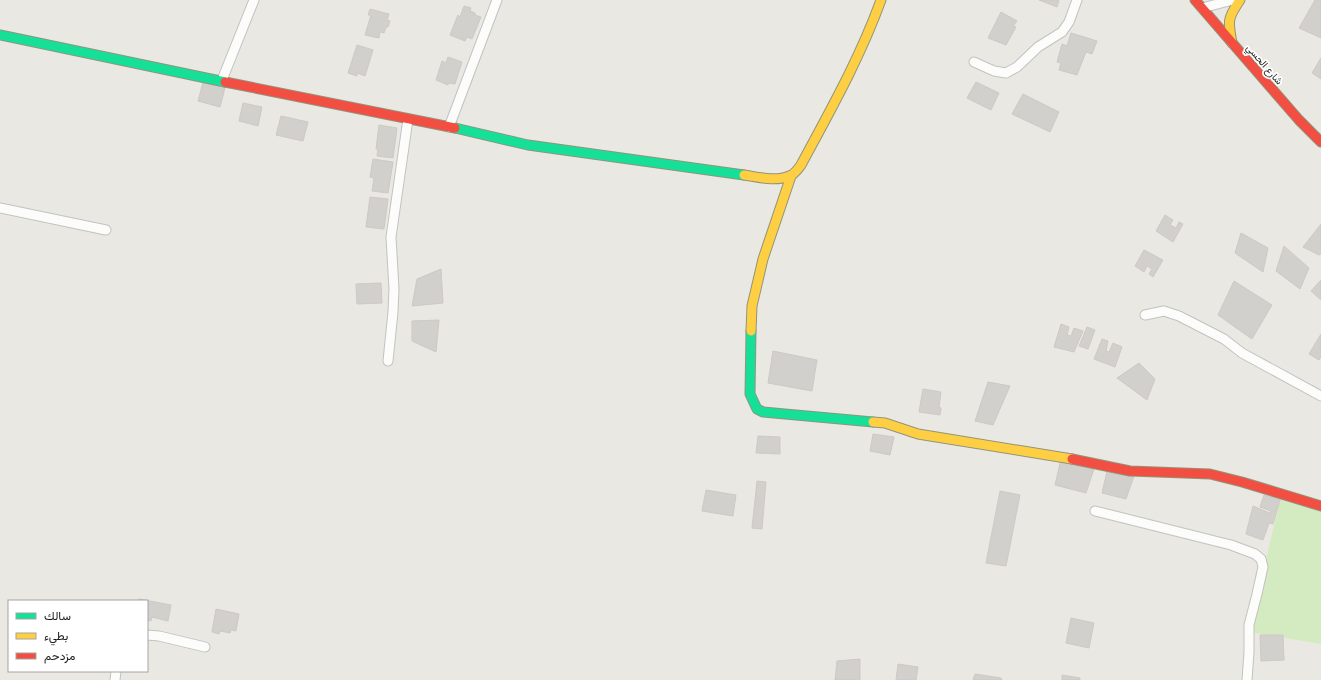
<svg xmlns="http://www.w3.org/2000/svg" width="1321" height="680" viewBox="0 0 1321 680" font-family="'Golos Text',Vazirmatn,sans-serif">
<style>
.grass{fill:#d4eac0}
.building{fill:#d2d0cc;stroke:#cdc9c4}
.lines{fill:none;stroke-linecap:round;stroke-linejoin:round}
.street-casing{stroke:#c2c2bf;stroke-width:11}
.fast-casing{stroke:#91947b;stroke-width:11}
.slow-casing{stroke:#91947b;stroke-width:11}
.jam-casing{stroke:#91947b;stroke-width:11}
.street{stroke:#fcfcfb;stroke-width:9}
.fast{stroke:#16e098;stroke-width:9}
.slow{stroke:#ffcf43;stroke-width:9}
.jam{stroke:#f24e42;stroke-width:9}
.labels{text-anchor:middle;stroke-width:3.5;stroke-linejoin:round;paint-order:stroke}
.street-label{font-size:10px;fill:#1b1b1b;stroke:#fff}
</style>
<rect width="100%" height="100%" fill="#eae8e3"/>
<!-- grass -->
<path class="grass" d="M1280 500 1321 511V644L1249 632Z"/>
<!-- building -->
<path class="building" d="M1039 0H1059L1057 7Z
M1315 0H1321V38L1299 28Z
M464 6 471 8 470 11 475 13V15L481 17 472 39 467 37 465 41 450 35 458 15 460 17Z
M370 9 389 14 387 20 390 21 388 27H386L384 33 380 32 379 38 365 35 371 15H368Z
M1001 12 1017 21 1013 26 1016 27 1006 45 988 38Z
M1071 33 1097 41 1092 54 1086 52 1077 75 1059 70 1061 63 1057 62 1062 44 1067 46Z
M357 45 373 50 365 76 357 73V76L348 73Z
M448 57 462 62 455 84 449 83 448 85 436 80 442 61 446 63Z
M1321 58V79L1312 73Z
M204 79 226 84 220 107 198 101Z
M976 82 999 93 991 110 967 98Z
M1023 94 1059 112 1050 132 1012 114Z
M243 103 262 107 258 126 239 121Z
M281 116 308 122 303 141 276 135Z
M379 125 397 128 393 158 377 156 378 149H376Z
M373 159 393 162 388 193 372 191 374 178 370 177Z
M370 197 388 199 384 229 366 227Z
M1165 215 1173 220 1170 225 1176 228 1179 222 1183 224 1173 242 1156 231Z
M1321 224V254L1319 255 1303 247Z
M1241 233 1268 248 1263 272 1235 253Z
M1284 246 1309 268 1300 289 1276 271Z
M1144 250 1163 260 1153 277 1149 274 1152 269 1147 266 1144 272 1135 266Z
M441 269 443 303 412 306 417 279Z
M1321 280V300L1311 291Z
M1234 281 1272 305 1252 339 1218 315Z
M381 283 382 303 357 304 356 284Z
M439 320 436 352 412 341V321Z
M1061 324 1069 327 1067 335 1071 336 1074 328 1083 331 1074 352 1054 347Z
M1087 327 1095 330 1088 349 1079 346Z
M1321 334V357L1319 360 1309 354Z
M1102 339 1108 341 1106 351 1109 352 1113 343 1122 347 1115 367 1094 359Z
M773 351 817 360 812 391 768 383Z
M1139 363 1155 379 1147 400 1117 378Z
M988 382 1010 386 993 425 975 421Z
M923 389 941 392 939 407 941 408 940 415 919 412Z
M873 434 894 437 890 455 870 451Z
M758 436 780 437V454L756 453Z
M1061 459 1095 466 1086 493 1055 485Z
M1107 471 1135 473 1126 499 1102 493Z
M757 481 766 482 762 529 752 528Z
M706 490 736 495 733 516 702 511Z
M1000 491 1020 495 1006 566 986 563Z
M1264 495 1280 500 1273 524 1269 523 1263 540 1246 534 1253 506 1270 513 1271 511 1260 507Z
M139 599 171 605 168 621 152 617 151 621 147 620V601H138Z
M216 609 239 614 236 631 231 630 230 633 220 631 219 634 212 632Z
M1071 618 1094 623 1089 648 1066 643Z
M1260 635H1283L1284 660 1261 661Z
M860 659V680H835L837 661Z
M898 664 918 667 916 680H896Z
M975 674 1001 678 1002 680H973Z
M1062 675 1080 678V680H1062Z"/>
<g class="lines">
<defs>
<path id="street" d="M1202 8 1233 0
M974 62 994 71 1006 73 1017 67 1038 47 1062 32 1069 22 1077 0
M222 80 254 0
M449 127 497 0
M0 208 106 230
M1145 315 1164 311 1179 316 1224 339 1242 353 1321 396
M388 361 393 312 394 289 391 237 408 119
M1095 511 1231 545 1255 554 1261 559 1263 567 1257 594 1249 625V652L1247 680
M147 635 159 636 205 647
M115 680 116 671"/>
<path id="fast" d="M0 35 225 82
M455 128 528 145 744 175
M751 331 750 394 757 409 763 412 873 422"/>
<path id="slow" d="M1232 43C1228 21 1227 19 1240 0
M744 175C758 177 776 182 789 176 794 175 798 169 801 165 830 111 860 58 881 0
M751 331 752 306 763 259 791 176
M873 422 885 423 918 434 1072 459"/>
<path id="jam" d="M1195 0 1299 120 1321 142
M225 82 455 128
M1072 459 1130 471 1210 474 1242 482 1321 506"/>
</defs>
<!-- street casing -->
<use href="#street" class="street-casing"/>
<!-- fast casing -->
<use href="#fast" class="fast-casing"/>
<!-- slow casing -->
<use href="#slow" class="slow-casing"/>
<!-- jam casing -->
<use href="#jam" class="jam-casing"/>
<!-- street -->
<use href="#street" class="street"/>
<!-- fast -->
<use href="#fast" class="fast"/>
<!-- slow -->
<use href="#slow" class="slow"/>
<!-- jam -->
<use href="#jam" class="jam"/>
</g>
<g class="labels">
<!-- street labels -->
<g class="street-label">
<text transform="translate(1265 64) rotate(49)" y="4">شارع الحسي</text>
</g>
</g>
<!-- legend -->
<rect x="8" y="600" width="140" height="72" fill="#ffffff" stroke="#a4a4a4"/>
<rect x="16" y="613" width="20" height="6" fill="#16e098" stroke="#a4a4a4"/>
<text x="44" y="620" font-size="12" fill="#1b1b1b">سالك</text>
<rect x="16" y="633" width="20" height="6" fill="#ffcf43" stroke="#a4a4a4"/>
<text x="44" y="640" font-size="12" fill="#1b1b1b">بطيء</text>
<rect x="16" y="653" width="20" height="6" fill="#f24e42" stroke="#a4a4a4"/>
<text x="44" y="660" font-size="12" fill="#1b1b1b">مزدحم</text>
</svg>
